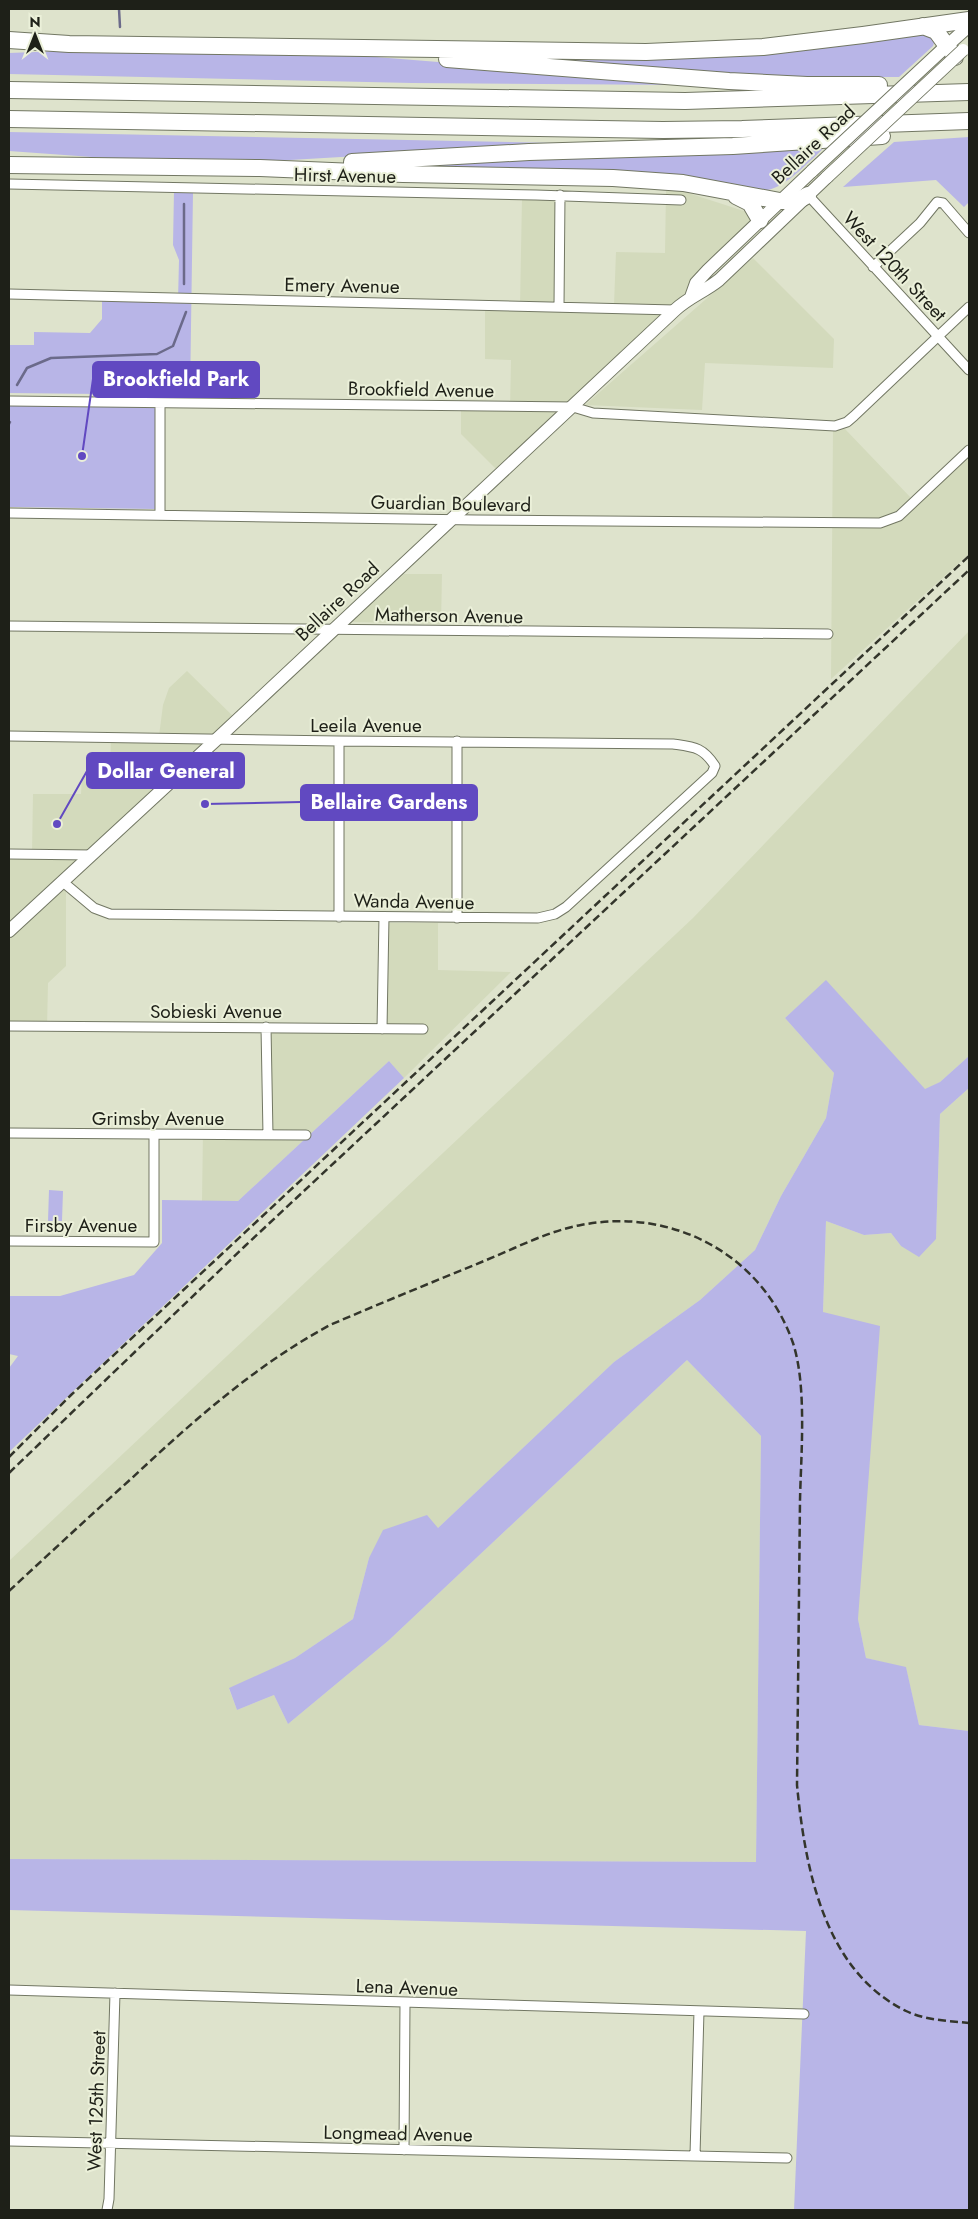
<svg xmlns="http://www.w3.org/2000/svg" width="978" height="2219" viewBox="0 0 978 2219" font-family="Jost,sans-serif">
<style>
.built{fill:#d3dabc}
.green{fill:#b8b5e7}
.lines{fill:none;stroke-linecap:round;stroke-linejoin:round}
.stream{stroke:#6b6a8a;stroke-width:2.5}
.street-casing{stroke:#727763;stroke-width:11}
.secondary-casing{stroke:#727763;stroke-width:14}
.highway-casing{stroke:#727763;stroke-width:18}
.street{stroke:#fff;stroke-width:9}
.secondary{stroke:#fff;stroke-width:12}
.highway{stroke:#fff;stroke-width:16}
.rail{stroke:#33352b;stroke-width:2.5;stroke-dasharray:8 4;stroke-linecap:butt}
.secondary-bridge-casing{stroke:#727763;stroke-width:14;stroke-linecap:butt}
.secondary-bridge{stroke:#fff;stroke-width:12}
.labels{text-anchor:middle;stroke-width:4;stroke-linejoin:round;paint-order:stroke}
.street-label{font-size:19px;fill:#1e2018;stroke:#ebf0d9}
.leader{fill:none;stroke:#6149c1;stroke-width:2}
.callout-dot{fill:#6149c1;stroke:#ebf0d9;stroke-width:2}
.callout{fill:#6149c1;stroke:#6149c1;stroke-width:2}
.callout-label{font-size:20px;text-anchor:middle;font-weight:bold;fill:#fff}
</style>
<rect width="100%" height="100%" fill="#dee3cc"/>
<!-- built -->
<path class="built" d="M666 191H682L769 219 497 470 461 434V410H510L511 360 485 359V307H520L522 198 564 199 561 303 614 305 616 252 665 253Z
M753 258 834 339 833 368 705 363 702 410 585 405Z
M845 429 912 499 969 445V554L831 679 833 430Z
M404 574H442L441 624 352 622Z
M969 631V1056L940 1082 925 1090 826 981 785 1018 834 1073 826 1118 781 1196 755 1250 700 1300 614 1362 438 1528 369 1558 353 1619 295 1658 229 1689 237 1710 274 1695 288 1724 388 1641 687 1360 761 1436 756 1862 9 1859V1561L693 918Z
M187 671 240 723 63 887 66 890V966L48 983 47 1028H9V853H32L33 794H81L82 776 110 777 111 735 159 736 163 705 169 688Z
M380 923H438V970L511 972 404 1078 389 1061 238 1201H202L203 1131H270L269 1025 379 1026Z
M969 1088V1731L919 1725 906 1668 866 1658 858 1619 823 1313 826 1221 864 1235 891 1233 901 1246 936 1239 940 1114Z"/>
<!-- green -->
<path class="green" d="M919 31 935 40 933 46 899 77H823L682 72 514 57Z
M87 50 351 55 525 69 685 85 412 83 9 74V53Z
M9 132 557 143 558 146 460 150 273 161 106 158 9 151Z
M969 137V202L964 207 936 180 843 187 894 142Z
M826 146C811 159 787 187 767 190L670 174 423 168V164Z
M174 191 193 192 190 395 9 393V345H34V332L90 333 102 319V299L178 301 179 260 173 245Z
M9 404 156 406 155 509 9 507Z
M826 980 925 1089 940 1082 969 1056V1088L940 1114 936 1239 919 1257 901 1246 891 1233 864 1235 826 1221 823 1312 880 1326 858 1619 866 1658 906 1667 919 1725 969 1731V2210H794L806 1931 9 1910V1859L756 1862 761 1436 687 1360 388 1641 288 1724 274 1695 237 1710 229 1688 295 1658 353 1619 369 1558 383 1530 427 1515 438 1528 614 1362 700 1300 755 1250 781 1196 826 1118 834 1073 785 1018Z
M389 1061 404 1078 9 1452V1368L18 1356 9 1354V1296H60L134 1275 162 1243V1200L238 1201Z
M49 1190 63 1191 62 1221H48Z"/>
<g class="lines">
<!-- stream -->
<path class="stream" d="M119 9 120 27
M184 204V284
M17 385 27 368 51 358 157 354 173 346 186 312
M9 424 10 422"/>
<defs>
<path id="street" d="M9 184 536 195 681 200
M807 194 969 370
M873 267 920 223 937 202 943 203 969 233
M9 294 675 310
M559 306 560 195
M9 401 573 407 593 413 835 426 847 422 854 416 969 307
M160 403V514
M9 513 476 520 880 523 899 516 969 450
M9 626 828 634
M9 736 339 741 673 744C694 747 703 747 715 766L712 773 566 907 555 914 538 918 110 914 94 908 63 882
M339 741V917
M457 741V918
M9 854 92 855
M9 1026 423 1029
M266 1027 268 1135
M382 1029 384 917
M9 1133 306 1135
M9 1241 154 1242V1135
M9 1990 804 2014
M9 2141 787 2158
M404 2150 405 2003
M695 2155 699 2011
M107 2210 109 2199 115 1993"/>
<path id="secondary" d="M941 51 969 26
M691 297 696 283 708 270 812 171
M9 931 217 739 675 310C689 297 704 292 719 280L827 177"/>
<path id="highway" d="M923 26 936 31 955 57
M9 40 69 44 646 52 763 47 863 35 969 20
M447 59 729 81 807 85H879
M9 90 685 101 969 92
M9 119 663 130 742 129 969 121
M352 162 529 152 733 146 882 136
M9 165 260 168 403 174 613 178 683 183 780 201H797L808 195
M736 196 750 203 760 220"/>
</defs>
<!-- street casing -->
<use href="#street" class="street-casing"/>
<!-- secondary casing -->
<use href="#secondary" class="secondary-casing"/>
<!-- highway casing -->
<use href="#highway" class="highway-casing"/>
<!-- street -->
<use href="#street" class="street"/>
<!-- secondary -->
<use href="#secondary" class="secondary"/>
<!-- highway -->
<use href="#highway" class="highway"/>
<!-- rail -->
<path class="rail" d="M9 1457 71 1395 969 556
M9 1473 245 1246 969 570
M9 1591C50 1553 91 1515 132 1478 193 1421 256 1365 330 1325 381 1303 433 1282 484 1261 516 1248 548 1231 581 1225 672 1207 762 1254 793 1343 807 1386 801 1454 800 1500 799 1595 798 1690 797 1785 805 1868 824 1971 906 2011 925 2020 948 2021 969 2023"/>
<defs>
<path id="secondary-bridge" d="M812 171 941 51
M827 177 963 50"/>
</defs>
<!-- secondary-bridge casing -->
<use href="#secondary-bridge" class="secondary-bridge-casing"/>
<!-- secondary-bridge -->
<use href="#secondary-bridge" class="secondary-bridge"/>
</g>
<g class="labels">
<!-- street labels -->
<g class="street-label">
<text transform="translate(813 144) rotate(-43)" y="7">Bellaire Road</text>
<text transform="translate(345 175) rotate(1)" y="7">Hirst Avenue</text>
<text transform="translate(895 266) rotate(47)" y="7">West 120th Street</text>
<text transform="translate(342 285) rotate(1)" y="7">Emery Avenue</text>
<text transform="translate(421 389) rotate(1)" y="7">Brookfield Avenue</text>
<text transform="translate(451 503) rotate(1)" y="7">Guardian Boulevard</text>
<text transform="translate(337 601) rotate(-43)" y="7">Bellaire Road</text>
<text transform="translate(449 615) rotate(1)" y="7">Matherson Avenue</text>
<text x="366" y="732">Leeila Avenue</text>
<text transform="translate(414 901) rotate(1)" y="7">Wanda Avenue</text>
<text x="216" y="1018">Sobieski Avenue</text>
<text x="158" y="1125">Grimsby Avenue</text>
<text x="81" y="1232">Firsby Avenue</text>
<text transform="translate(407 1987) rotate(2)" y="7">Lena Avenue</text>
<text transform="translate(96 2101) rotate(-88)" y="7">West 125th Street</text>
<text transform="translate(398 2133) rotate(1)" y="7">Longmead Avenue</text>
</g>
</g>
<!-- callouts -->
<path class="leader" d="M82 456L93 379M57 824L87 771M205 804L301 802"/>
<g class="callout-dot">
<circle cx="82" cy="456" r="5"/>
<circle cx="57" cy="824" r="5"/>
<circle cx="205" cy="804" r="5"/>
</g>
<g class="callout">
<rect x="93" y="362" width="166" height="35" rx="5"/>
<rect x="87" y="753" width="157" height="35" rx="5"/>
<rect x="301" y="785" width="176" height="35" rx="5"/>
</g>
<g class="callout-label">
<text x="176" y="386">Brookfield Park</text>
<text x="166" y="778">Dollar General</text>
<text x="389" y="809">Bellaire Gardens</text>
</g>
<!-- border -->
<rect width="978" height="2219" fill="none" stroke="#1e2018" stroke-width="20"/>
<!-- north arrow -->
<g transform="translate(35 35)" stroke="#ebf0d9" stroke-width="4" paint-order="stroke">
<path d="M0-4L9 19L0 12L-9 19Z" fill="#1e2018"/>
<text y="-8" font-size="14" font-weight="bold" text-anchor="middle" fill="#1e2018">N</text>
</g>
</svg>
